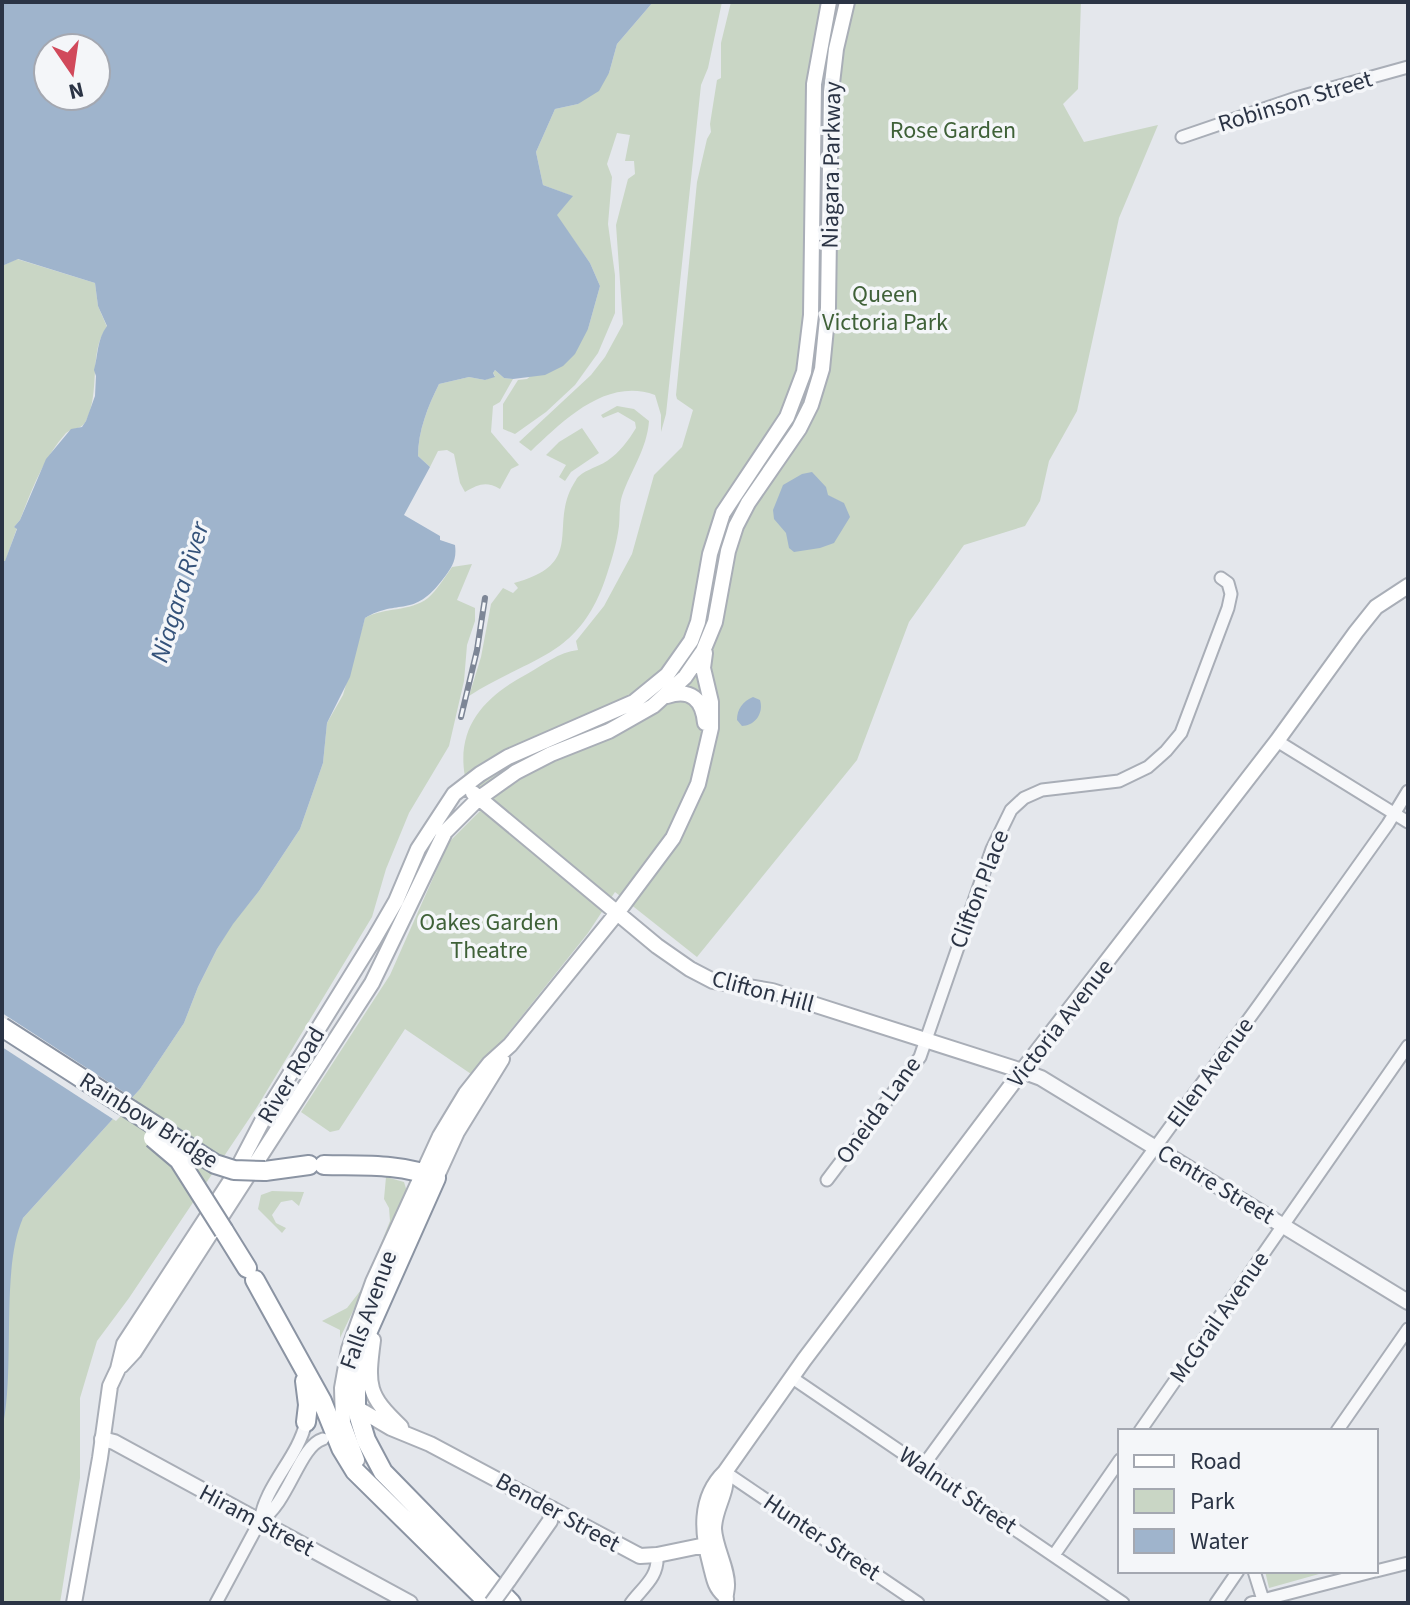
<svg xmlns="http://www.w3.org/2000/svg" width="1410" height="1605" viewBox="0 0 1410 1605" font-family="'Source Sans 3',sans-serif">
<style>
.green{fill:#c9d6c5}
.water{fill:#9fb4cc;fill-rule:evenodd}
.pier{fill:#e4e7ec}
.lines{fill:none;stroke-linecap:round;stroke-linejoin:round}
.minor-casing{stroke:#a9aeb7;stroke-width:15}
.tertiary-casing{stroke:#a9aeb7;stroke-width:18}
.secondary-casing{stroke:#a9aeb7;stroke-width:18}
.trunk-casing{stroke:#8b94a3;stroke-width:22}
.minor{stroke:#f7f8fa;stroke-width:11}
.tertiary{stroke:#f7f8fa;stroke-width:14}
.secondary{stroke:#fff;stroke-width:14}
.trunk{stroke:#fff;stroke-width:18}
.rail-casing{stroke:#7d8696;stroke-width:6}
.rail{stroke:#f4f6f9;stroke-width:3;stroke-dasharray:9;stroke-linecap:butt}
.tertiary-bridge-casing{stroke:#a9aeb7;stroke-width:18;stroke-linecap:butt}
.trunk-bridge-casing{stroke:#8b94a3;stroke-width:22;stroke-linecap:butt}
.tertiary-bridge{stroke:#f7f8fa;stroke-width:14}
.trunk-bridge{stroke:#fff;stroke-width:18}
.labels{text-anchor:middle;stroke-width:7;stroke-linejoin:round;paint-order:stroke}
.street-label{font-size:24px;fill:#2b3445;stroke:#f4f6f9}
.park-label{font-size:24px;fill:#3f6138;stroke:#f4f6f9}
.water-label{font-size:26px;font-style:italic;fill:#34527a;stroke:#f4f6f9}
</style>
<rect width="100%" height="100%" fill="#e4e7ec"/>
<!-- green -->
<path class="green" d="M653 2H722L708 68 701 85 666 414 661 432V415L655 395C606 377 563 421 531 451L519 442 591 375 605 357 623 324 616 225 628 179 635 174 634 161H625L630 135 617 133 607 164 612 177 608 224 615 275V313L598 353 575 385 546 412 515 434 503 429V404L518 380 527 379 588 329 600 286 590 263 556 215 572 196 543 185 536 152 555 109 578 104 609 73 617 44Z
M731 2H1081L1078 89 1063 104 1084 142 1158 125 1119 218 1077 411 1049 461 1040 501 1025 526 964 545 909 622 857 760 697 957 615 892 588 933 474 1076 405 1029 339 1130 330 1132 301 1112 390 975 449 842 483 808C477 800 468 791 466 782 454 728 484 697 527 674 543 665 559 652 578 650L576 641 604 606 632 554 654 475 682 447 693 410 677 399 676 395 697 182 707 139 711 132 710 124 717 80 721 78V43Z
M17 259 95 283 98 306 107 327C88 351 101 392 86 421 82 430 73 427 66 433 43 459 32 489 20 520L14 527 17 528 5 562 2 561V266Z
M495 370 504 378 513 379 500 402 493 406 491 432 519 465 511 469 500 489C486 481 479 484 465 492L460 483 454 454 447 450 438 451 430 467 418 456C418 431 428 406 439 384L469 377 485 380 495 376 493 373Z
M617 406 634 409 649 421C647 449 631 470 622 496 619 505 620 516 619 526 617 542 612 559 607 574 580 658 533 655 469 696L481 657 491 604 503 588 513 593 518 588 514 583C589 563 546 525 576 480 581 471 598 467 607 461 620 452 628 441 636 428L635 422 618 412 603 418 601 415Z
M582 428 599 453 571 472 565 481 559 477 566 465 546 455 559 442Z
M472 564 457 600 475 608V621L467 645 464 681 449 746 409 813 386 869 372 917 257 1107 129 1298 97 1341 80 1398V1478L60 1603H2V1430L6 1399 5 1333 8 1256 14 1232 23 1218 140 1089 184 1023 198 987 217 949 232 924 259 891 300 829 323 763 327 723 343 695 365 618C384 607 410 612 428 598 437 590 445 577 452 567Z
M386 1177 404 1182 408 1195 357 1308 354 1309 340 1338V1330L322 1321 347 1308 364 1286 390 1221 389 1208 384 1199Z
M272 1191 304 1192 299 1206 292 1200 281 1202 272 1215 276 1223 286 1228 282 1233 258 1209 261 1195Z
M1265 1571H1318L1319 1574 1269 1588Z"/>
<!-- water -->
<path class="water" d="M2 2H653L617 44 609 73 599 91 578 104 555 109 536 152 543 185 573 196 557 215 590 263 600 286 588 329 575 354 563 366 545 375 513 379 504 378 495 370 493 373 495 377 485 380 469 377 439 384C428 406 418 431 418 456L430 467 404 515 440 536V540L455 545C457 560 452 567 443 579 413 619 399 598 365 618L350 677 327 723 323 763 300 829 259 891 233 924 217 949 198 987 184 1023 140 1089 23 1218C0 1269 16 1370 2 1430V561H5L17 529 14 527 20 520 46 459 71 429 82 427 86 421 95 396 96 376 94 370C98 355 97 339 107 326L98 306 95 283 18 259 2 266ZM48 48H96V96H48Z
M812 472 826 487 828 495 844 503 850 517 834 543 820 548 794 552 789 548 786 533 774 519 773 510 783 485 802 474Z
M753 697 760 700C764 713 755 726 742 726L737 720C737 709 743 701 753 697Z"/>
<!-- pier -->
<path class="pier" d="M2 1013 136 1100 116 1121 2 1047Z"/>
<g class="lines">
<defs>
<path id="minor" d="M1182 137 1296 98 1408 67
M1277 741 1408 822
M827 1180 920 1057 992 849 1011 810 1024 798 1042 790 1119 781 1148 767 1166 751 1181 733 1228 608 1231 594 1228 583 1221 578
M791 1377 1123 1603
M1140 1431 1408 1046
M1337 1431 1408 1329
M923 1466 1259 1005 1388 824 1408 791
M725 1472 918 1603
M260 1521C289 1503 299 1446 323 1439
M1054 1555 1120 1460
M1254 1571 1264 1603
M1376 1571 1408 1563
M216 1603 260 1521C265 1485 298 1458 306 1422
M631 1603C643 1587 659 1577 657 1555
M1216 1603 1238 1571
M1251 1603 1375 1571"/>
<path id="tertiary" d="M1022 1071 1041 1078 1408 1302
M102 1439 114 1442 410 1603
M508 1581 550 1521 552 1509"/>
<path id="secondary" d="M667 696C691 688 703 700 705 723
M473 793 657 946 690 969 713 981 772 991 1022 1071
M436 1178 457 1132 502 1059
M373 1340C367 1386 367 1395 401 1427
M121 1366 134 1352 372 983 445 832 478 799 516 772 551 754 609 731 653 706 685 677 703 651 715 622 728 551 736 526 748 503 799 429 811 405 822 369 828 308 831 92 836 49 847 2
M352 1405 391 1428 430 1444 640 1556 657 1555 715 1543
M357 1460 343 1423 342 1388 349 1349 373 1282 440 1136 466 1093 489 1064 510 1045 617 913 673 838 698 784 711 728V702L703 668 705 653
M725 1472C729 1492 714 1508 714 1529 715 1548 728 1569 727 1586 727 1591 725 1595 726 1599
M724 1595C715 1587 714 1579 711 1567 702 1534 698 1498 725 1472L804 1360 1022 1071 1277 741 1356 632 1376 607 1408 586
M74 1603 100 1458 110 1386 118 1369 124 1344 233 1177 269 1108 374 939 396 901 418 849 454 794 480 774 508 757 634 702 667 675 691 641 698 622 710 554 723 513 787 417 804 372 811 315 814 84 829 2"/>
<path id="trunk" d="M324 1165C361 1166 401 1163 436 1178L367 1333 356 1381V1407L366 1440 383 1472 511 1603
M265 1171 309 1165
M224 1231 247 1268
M255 1280 322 1401 341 1448 355 1471 489 1603
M305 1381 308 1405 306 1422"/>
</defs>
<!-- minor casing -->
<use href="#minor" class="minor-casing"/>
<!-- tertiary casing -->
<use href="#tertiary" class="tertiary-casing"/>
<!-- secondary casing -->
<use href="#secondary" class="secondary-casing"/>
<!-- trunk casing -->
<use href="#trunk" class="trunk-casing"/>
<!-- minor -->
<use href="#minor" class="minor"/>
<!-- tertiary -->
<use href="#tertiary" class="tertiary"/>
<!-- secondary -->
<use href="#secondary" class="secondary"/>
<!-- trunk -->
<use href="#trunk" class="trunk"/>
<defs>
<path id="rail" d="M461 717 477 650 485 598"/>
</defs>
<!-- rail casing -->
<use href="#rail" class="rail-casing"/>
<!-- rail -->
<use href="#rail" class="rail"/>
<defs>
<path id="tertiary-bridge" d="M492 1603 508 1581"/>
<path id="trunk-bridge" d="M2 1027 215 1164 234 1170 265 1171
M153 1138 179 1160 224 1231"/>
</defs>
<!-- tertiary-bridge casing -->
<use href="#tertiary-bridge" class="tertiary-bridge-casing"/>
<!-- trunk-bridge casing -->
<use href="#trunk-bridge" class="trunk-bridge-casing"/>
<!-- tertiary-bridge -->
<use href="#tertiary-bridge" class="tertiary-bridge"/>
<!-- trunk-bridge -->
<use href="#trunk-bridge" class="trunk-bridge"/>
</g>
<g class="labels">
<!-- street labels -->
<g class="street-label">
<text transform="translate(1295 101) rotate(-17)" y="8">Robinson Street</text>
<text transform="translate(831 165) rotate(-89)" y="8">Niagara Parkway</text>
<text transform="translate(979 889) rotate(-69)" y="8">Clifton Place</text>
<text transform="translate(763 991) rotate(15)" y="8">Clifton Hill</text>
<text transform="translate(1060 1023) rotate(-52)" y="8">Victoria Avenue</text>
<text transform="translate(1210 1072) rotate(-54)" y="8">Ellen Avenue</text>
<text transform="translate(291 1075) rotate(-59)" y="8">River Road</text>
<text transform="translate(878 1110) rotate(-54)" y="8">Oneida Lane</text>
<text transform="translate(149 1120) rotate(32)" y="8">Rainbow Bridge</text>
<text transform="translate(1216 1184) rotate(31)" y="8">Centre Street</text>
<text transform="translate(368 1310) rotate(-70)" y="8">Falls Avenue</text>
<text transform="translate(1219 1317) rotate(-55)" y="8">McGrail Avenue</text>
<text transform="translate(958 1490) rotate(34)" y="8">Walnut Street</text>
<text transform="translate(558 1512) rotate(29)" y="8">Bender Street</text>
<text transform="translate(257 1520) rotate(28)" y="8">Hiram Street</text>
<text transform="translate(822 1537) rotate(34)" y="8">Hunter Street</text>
</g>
<!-- park labels -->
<g class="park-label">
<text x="953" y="138">Rose Garden</text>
<text x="885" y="302">Queen<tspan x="885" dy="28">Victoria Park</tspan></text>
<text x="489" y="930">Oakes Garden<tspan x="489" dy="28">Theatre</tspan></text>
</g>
<!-- water labels -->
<g class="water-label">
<text transform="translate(179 592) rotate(-73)" y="9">Niagara River</text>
</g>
</g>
<!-- border -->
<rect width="1410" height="1605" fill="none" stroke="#2b3445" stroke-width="8"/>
<!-- legend -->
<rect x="1118" y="1429" width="260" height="144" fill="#f4f6f9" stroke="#a4a8b1" stroke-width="2"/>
<rect x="1134" y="1455" width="40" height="12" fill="#ffffff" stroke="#a4a8b1" stroke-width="2"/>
<text x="1190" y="1469" font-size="24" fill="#2b3445">Road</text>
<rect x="1134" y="1489" width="40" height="24" fill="#c9d6c5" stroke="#a4a8b1" stroke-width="2"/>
<text x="1190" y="1509" font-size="24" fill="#2b3445">Park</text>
<rect x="1134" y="1529" width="40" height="24" fill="#9fb4cc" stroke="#a4a8b1" stroke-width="2"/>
<text x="1190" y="1549" font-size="24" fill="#2b3445">Water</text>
<!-- north arrow -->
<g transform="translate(72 72) rotate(167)"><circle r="38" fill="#f4f6f9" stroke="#a4a8b1" stroke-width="2"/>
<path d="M0-6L14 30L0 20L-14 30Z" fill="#d1495b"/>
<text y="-12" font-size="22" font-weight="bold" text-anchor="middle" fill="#2b3445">N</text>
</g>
</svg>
